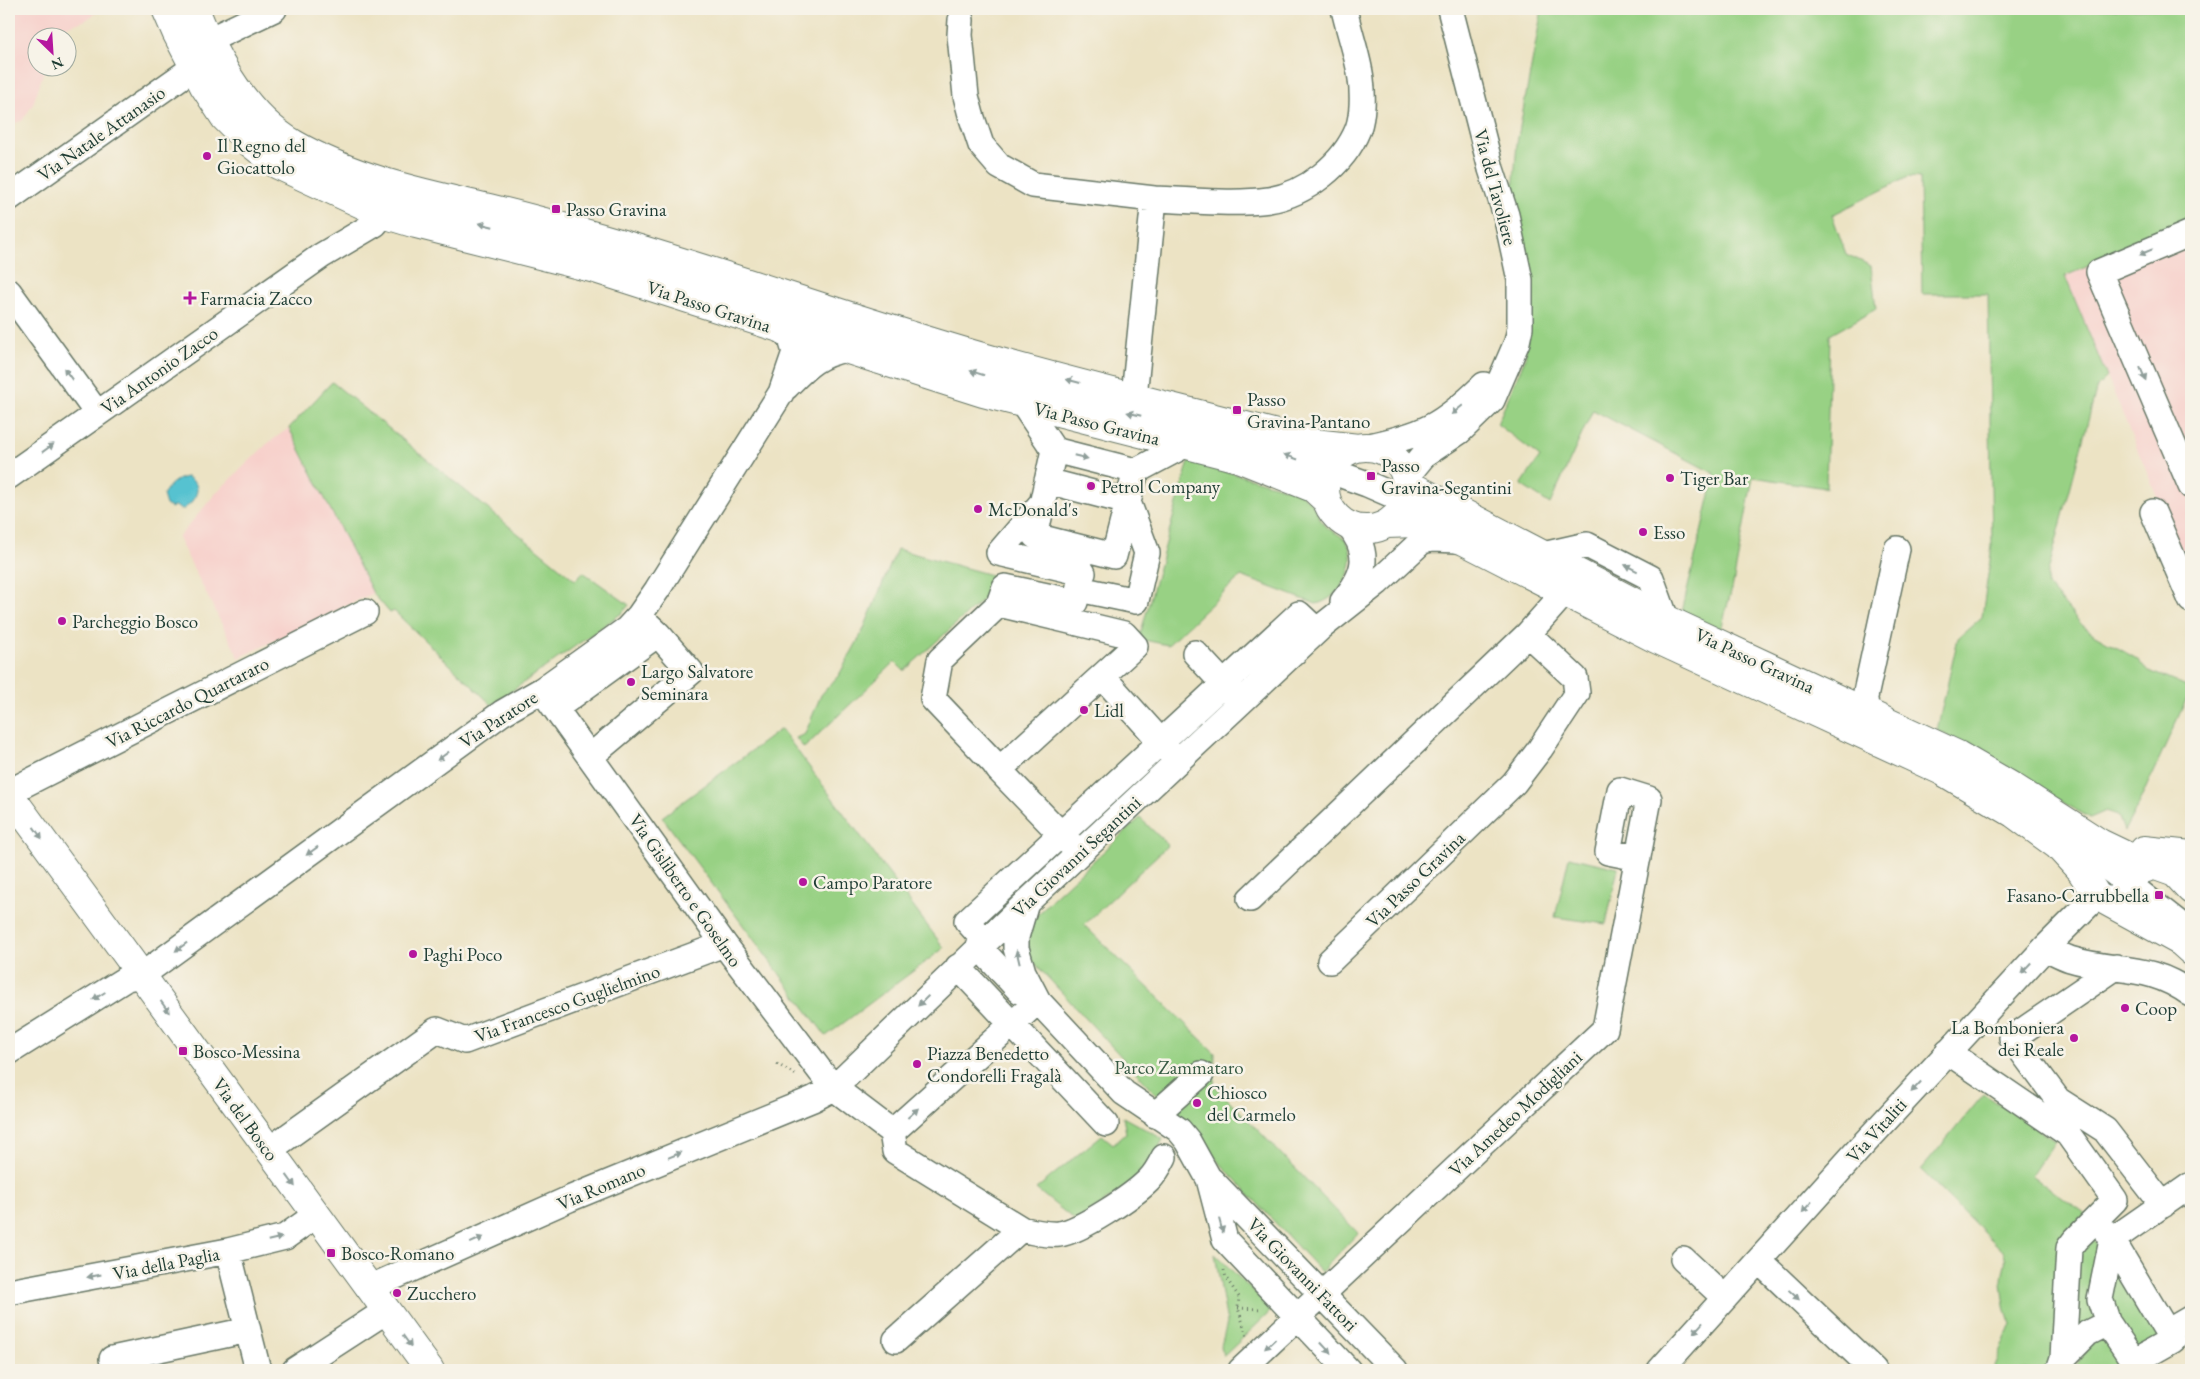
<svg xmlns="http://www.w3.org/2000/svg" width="2200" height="1379" viewBox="0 0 2200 1379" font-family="'EB Garamond',serif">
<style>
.built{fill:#f7d0cb}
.green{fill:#98d184;stroke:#5c875c}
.water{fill:#56c2d0;stroke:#3a8082}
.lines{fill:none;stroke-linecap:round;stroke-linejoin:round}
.minor-casing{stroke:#677766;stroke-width:28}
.major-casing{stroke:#677766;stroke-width:30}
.path{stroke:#677766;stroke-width:3;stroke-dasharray:1 4;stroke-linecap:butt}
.minor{stroke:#fff;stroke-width:25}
.major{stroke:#fff;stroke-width:28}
.oneway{fill:#8f9e9a}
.poi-dot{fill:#b5179e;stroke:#f7f3e8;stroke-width:2}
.labels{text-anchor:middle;stroke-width:5;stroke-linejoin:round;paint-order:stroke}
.street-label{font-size:19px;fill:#1f3d34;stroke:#f7f3e8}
.poi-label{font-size:19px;fill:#1f3d34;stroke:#f7f3e8;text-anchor:start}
.park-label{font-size:19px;fill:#375b44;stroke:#f7f3e8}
</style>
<rect width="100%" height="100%" fill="#f7f3e8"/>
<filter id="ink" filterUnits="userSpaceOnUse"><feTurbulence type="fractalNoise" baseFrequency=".02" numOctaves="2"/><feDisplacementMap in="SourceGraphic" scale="10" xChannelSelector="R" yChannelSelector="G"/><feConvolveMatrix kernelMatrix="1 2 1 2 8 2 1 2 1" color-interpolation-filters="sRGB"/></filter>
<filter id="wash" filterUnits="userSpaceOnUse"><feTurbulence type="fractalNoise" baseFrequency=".0096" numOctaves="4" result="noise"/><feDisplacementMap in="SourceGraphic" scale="20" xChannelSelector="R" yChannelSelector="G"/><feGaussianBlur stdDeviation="1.12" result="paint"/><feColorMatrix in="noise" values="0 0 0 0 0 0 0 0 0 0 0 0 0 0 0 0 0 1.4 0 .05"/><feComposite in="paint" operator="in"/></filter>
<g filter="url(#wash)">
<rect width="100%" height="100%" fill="#ece3c4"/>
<!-- built -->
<path class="built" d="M9 9H102L86 20 63 28 58 37 38 38V68H45L33 104 22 121 9 125Z
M2191 223V578L2065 276Z
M289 428 373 593 239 658 178 538 216 493 267 444Z"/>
<!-- green -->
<path class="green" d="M1542 9H2191V223L2065 276 2107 377 2097 387 2048 572 2047 585 2082 625 2095 635 2137 659 2145 669 2191 689 2140 801 2124 831 2118 815 2106 811 2090 818 1937 730 1958 638 1982 617 1992 546 1988 294H1922L1920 178 1908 177 1832 215 1846 254 1871 266 1876 309 1830 335 1826 488 1753 477 1733 584 1720 633 1682 612 1715 474 1593 410 1550 504 1521 485 1540 457 1497 424 1525 359 1528 332 1512 204 1517 143Z
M332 382 575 580 583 572 629 605 622 613 492 705 394 611 390 613 373 593 289 428Z
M1189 461 1299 492C1302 495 1307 498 1310 502 1316 508 1319 518 1324 525 1331 532 1344 535 1348 544 1359 567 1340 599 1316 604L1241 576 1168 645 1139 639Z
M897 549 995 576 990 593 904 671 895 662 804 748 796 738 805 734 821 695 839 675 862 633Z
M781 729 944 948 826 1036 662 817Z
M1140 818 1168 845 1084 925 1215 1053 1214 1085 1358 1233 1321 1272 1027 955 1030 923 1052 899Z
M1569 857 1618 868 1606 924 1555 917Z
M1984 1094 2055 1141 2032 1176 2089 1217 2049 1370H1995L1994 1366 2011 1324C2005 1310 2003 1297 2002 1281 2002 1270 2009 1262 2003 1251L1921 1170Z
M1123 1117 1163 1139 1146 1175 1076 1221 1036 1189 1102 1135 1113 1144 1126 1133Z
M2089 1238 2103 1246 2094 1319 2076 1333 2078 1248Z
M1215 1254 1272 1310 1223 1357 1221 1346 1227 1323Z
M2119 1265 2162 1338 2136 1353 2103 1298Z
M2094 1339 2108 1342 2127 1370H2073Z"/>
<!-- water -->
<path class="water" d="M187 477C206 486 194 501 184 509H180L174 505 172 508 166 505 163 495C168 486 176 478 187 477Z"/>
</g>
<g filter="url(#ink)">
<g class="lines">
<defs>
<path id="minor" d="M961 20 960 35 966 96 971 115 981 145 999 166 1033 185 1154 199
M209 40 274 9
M339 180 387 199 605 256 990 377 1269 449 1367 484 1452 521
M9 198 193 68
M2191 233 2099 272 2191 486
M9 292 97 413
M786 387C806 367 816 355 846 349
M1134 396 1154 199C1191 200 1231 205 1269 200 1306 194 1344 164 1358 129 1363 115 1363 94 1361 79 1358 56 1349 32 1344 9
M1023 404 1054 450 1136 471 1185 445
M1365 447C1423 435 1441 427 1484 385
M1054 450 1035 536 1114 556 1136 471
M9 476 321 256 375 224 383 214 388 195
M1406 477 1424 455 1460 431 1492 400 1517 342 1520 328V280L1506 215 1491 169 1450 9
M1047 481 1128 502 1147 553 1136 601 1079 589
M1040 505 999 553 1083 573
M2153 512 2191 600
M1543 555 1587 545 1651 578 1666 619
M1343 601C1365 575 1372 553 1348 525
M999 604 1005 587 1075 602 1081 579
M1195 653 1234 695
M1102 676 1172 754
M542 690 724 944 821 1072 834 1088 892 1132 1038 1001
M556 708 658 634
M1866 712 1865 697 1897 549
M591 756 691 672 658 634 639 616
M999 770 1135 646 1124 634 999 604 940 660 933 699 994 763 999 770 1079 853
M9 792 365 612
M2048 825 2103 864 2191 933
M1250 899 1528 634 1565 592
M1026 903 1016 937V948L1023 972 1038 1001 1124 1093 1179 1130 1188 1141 1209 1179 1225 1240 1348 1370
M985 941 967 921 1299 614 1317 631
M979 947 1020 991 1031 998
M2045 948C2053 951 2061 956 2070 959 2115 973 2149 963 2191 994
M1330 961 1514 783 1540 749 1577 693 1575 678 1528 634
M958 967 1106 1124
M2116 967 2012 1038 2058 1100 2105 1130 2163 1205
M9 1052 127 978 142 975 502 713 542 690 627 629 639 616 657 590 781 393 795 352 791 339 784 331
M1948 1052 2068 1134 2115 1200 2075 1240 2069 1248 2063 1358 2059 1370
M1155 1115 1201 1074
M892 1132 895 1151 1021 1229 896 1340
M269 1150 437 1030 465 1041 724 944
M1211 1180 1395 1370
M1021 1229C1033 1232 1047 1235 1059 1234 1081 1231 1133 1196 1149 1180 1156 1173 1160 1165 1164 1157
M2108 1233 2167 1332 2191 1318
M228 1251 258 1370
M1683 1259 1725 1298
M1759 1261 1874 1370
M369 1288 569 1199 813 1099 834 1088 1026 903 1320 628 1377 583 1422 541 1432 539 1457 540
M9 1292 228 1251 285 1237 316 1215
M2108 1323 2100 1299 2112 1240 2191 1185
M2063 1358 2088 1333 2108 1323 2134 1362 2173 1340 2167 1332
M112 1359 248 1330
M295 1370 386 1311
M1241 1370 1605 1029 1649 799 1620 790 1608 852 1638 858
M1660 1370 1859 1149 2045 948 2097 896"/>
<path id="major" d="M166 9 176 32 204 86 225 118 249 142 278 165 383 214 416 224 595 269 983 393 1238 458 1313 488 1327 501
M195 9C215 60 245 115 294 144 353 178 418 192 484 207 524 216 563 227 602 238 731 275 857 321 986 358 1087 387 1190 411 1292 438L1314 443 1358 448
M1325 488a41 41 0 1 1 82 0a41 41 0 1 1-82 0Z
M1407 481 1415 488 1666 619 1958 755 2013 787 2100 843 2125 855 2175 873 2191 890
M1386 524 1417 523 1464 541 1656 639 1942 771 2013 813 2058 846 2081 871 2097 896 2181 942 2191 951
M9 794 430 1370
M2144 850 2191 855
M2134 916C2130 911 2124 905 2123 899 2120 880 2138 869 2154 866"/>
</defs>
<!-- minor casing -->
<use href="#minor" class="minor-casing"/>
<!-- major casing -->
<use href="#major" class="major-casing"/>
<!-- path -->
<path class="path" d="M777 1064 796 1075
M1224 1270 1226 1278 1239 1297 1238 1308 1247 1336
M1238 1308 1262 1309"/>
<!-- minor -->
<use href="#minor" class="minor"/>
<!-- major -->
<use href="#major" class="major"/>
</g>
<!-- one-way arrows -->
<defs><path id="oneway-solid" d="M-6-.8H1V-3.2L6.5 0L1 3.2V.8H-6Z" transform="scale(1.25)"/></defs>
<g class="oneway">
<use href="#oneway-solid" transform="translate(486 225) rotate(-166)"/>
<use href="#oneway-solid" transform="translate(2146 252) rotate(157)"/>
<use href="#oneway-solid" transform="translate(977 373) rotate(-162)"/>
<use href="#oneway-solid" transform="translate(68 374) rotate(-126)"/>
<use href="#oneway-solid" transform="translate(2143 374) rotate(67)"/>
<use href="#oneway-solid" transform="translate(1073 381) rotate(-165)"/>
<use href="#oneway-solid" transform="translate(1457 410) rotate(141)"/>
<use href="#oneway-solid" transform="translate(1134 414) rotate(-166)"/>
<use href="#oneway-solid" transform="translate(48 448) rotate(-36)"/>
<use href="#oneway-solid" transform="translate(1081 457) rotate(14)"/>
<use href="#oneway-solid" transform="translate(1291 457) rotate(-161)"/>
<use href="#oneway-solid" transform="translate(1631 568) rotate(-153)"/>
<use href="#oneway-solid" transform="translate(443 756) rotate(144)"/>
<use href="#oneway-solid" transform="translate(38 833) rotate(54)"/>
<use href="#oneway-solid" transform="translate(312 851) rotate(144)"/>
<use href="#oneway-solid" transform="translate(181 947) rotate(144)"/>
<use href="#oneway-solid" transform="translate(1018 957) rotate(-103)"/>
<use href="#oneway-solid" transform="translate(2026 968) rotate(133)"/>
<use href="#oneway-solid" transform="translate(99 996) rotate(148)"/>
<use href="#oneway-solid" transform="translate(923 1001) rotate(136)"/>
<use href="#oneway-solid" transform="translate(165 1007) rotate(54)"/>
<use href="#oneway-solid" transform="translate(1916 1087) rotate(133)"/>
<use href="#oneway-solid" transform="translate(913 1113) rotate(-42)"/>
<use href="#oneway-solid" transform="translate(675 1155) rotate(-22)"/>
<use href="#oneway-solid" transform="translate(291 1181) rotate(54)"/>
<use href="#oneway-solid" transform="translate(1807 1207) rotate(131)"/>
<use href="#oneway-solid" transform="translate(1221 1226) rotate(75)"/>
<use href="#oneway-solid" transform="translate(275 1239) rotate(-14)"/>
<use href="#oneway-solid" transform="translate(477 1240) rotate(-24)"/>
<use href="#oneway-solid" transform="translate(94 1276) rotate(169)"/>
<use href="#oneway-solid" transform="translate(1794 1295) rotate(43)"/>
<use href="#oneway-solid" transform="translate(1698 1328) rotate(132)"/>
<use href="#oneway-solid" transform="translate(407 1341) rotate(54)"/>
<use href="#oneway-solid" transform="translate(1270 1344) rotate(137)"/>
<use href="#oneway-solid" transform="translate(1326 1348) rotate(47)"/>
</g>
</g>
<!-- markers -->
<g class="poi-dot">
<circle cx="207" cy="156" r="5"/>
<rect x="551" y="204" width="10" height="10" rx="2.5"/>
<path d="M187.5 290.5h5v5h5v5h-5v5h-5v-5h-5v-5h5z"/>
<rect x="1232" y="405" width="10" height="10" rx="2.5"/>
<rect x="1366" y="471" width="10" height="10" rx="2.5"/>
<circle cx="1670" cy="478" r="5"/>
<circle cx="1091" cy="486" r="5"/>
<circle cx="978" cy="509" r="5"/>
<circle cx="1643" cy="532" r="5"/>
<circle cx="62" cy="621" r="5"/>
<circle cx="631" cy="682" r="5"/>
<circle cx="1084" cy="710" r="5"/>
<circle cx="803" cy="882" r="5"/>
<rect x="2154" y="890" width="10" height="10" rx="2.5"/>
<circle cx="413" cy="954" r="5"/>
<circle cx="2125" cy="1008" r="5"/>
<circle cx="2074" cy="1038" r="5"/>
<rect x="178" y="1046" width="10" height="10" rx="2.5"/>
<circle cx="917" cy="1064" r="5"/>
<circle cx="1197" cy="1103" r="5"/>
<rect x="326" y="1248" width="10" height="10" rx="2.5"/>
<circle cx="397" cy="1293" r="5"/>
</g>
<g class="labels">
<!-- street labels -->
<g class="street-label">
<text transform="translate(101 133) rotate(-35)" y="7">Via Natale Attanasio</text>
<text transform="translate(1496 187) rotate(75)" y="7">Via del Tavoliere</text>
<text transform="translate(709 306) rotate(18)" y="7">Via Passo Gravina</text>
<text transform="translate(159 370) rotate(-35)" y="7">Via Antonio Zacco</text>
<text transform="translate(1097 423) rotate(14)" y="7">Via Passo Gravina</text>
<text transform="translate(1755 660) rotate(25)" y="7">Via Passo Gravina</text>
<text transform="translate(187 702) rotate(-27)" y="7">Via Riccardo Quartararo</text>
<text transform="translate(498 719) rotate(-33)" y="7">Via Paratore</text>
<text transform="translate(1076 856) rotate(-43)" y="7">Via Giovanni Segantini</text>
<text transform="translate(1415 879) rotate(-44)" y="7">Via Passo Gravina</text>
<text transform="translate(686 890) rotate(55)" y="7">Via Gisliberto e Goselmo</text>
<text transform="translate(567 1003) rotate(-20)" y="7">Via Francesco Guglielmino</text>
<text transform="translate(1515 1113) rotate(-43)" y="7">Via Amedeo Modigliani</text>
<text transform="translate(246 1119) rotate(54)" y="7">Via del Bosco</text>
<text transform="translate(1876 1130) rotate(-48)" y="7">Via Vitaliti</text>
<text transform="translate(601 1186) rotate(-23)" y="7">Via Romano</text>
<text transform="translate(166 1263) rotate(-11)" y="7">Via della Paglia</text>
<text transform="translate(1303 1274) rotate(46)" y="7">Via Giovanni Fattori</text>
</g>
<!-- poi labels -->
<g class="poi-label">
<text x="217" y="152">Il Regno del<tspan x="217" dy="22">Giocattolo</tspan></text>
<text x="566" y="216">Passo Gravina</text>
<text x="200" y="305">Farmacia Zacco</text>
<text x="1247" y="406">Passo<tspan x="1247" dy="22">Gravina-Pantano</tspan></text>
<text x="1381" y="472">Passo<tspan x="1381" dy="22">Gravina-Segantini</tspan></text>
<text x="1680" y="485">Tiger Bar</text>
<text x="1101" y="493">Petrol Company</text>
<text x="988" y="516">McDonald's</text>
<text x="1653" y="539">Esso</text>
<text x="72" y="628">Parcheggio Bosco</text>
<text x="641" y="678">Largo Salvatore<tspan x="641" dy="22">Seminara</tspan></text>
<text x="1094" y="717">Lidl</text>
<text x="813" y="889">Campo Paratore</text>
<text x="2149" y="902" text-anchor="end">Fasano-Carrubbella</text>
<text x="423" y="961">Paghi Poco</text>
<text x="2135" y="1015">Coop</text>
<text x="2064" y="1034" text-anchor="end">La Bomboniera<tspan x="2064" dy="22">dei Reale</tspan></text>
<text x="193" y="1058">Bosco-Messina</text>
<text x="927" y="1060">Piazza Benedetto<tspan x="927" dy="22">Condorelli Fragalà</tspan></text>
<text x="1207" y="1099">Chiosco<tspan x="1207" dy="22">del Carmelo</tspan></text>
<text x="341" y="1260">Bosco-Romano</text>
<text x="407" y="1300">Zucchero</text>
</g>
<!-- park labels -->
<g class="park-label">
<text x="1179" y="1074">Parco Zammataro</text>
</g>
</g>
<!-- margin -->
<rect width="2200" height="1379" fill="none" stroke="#f7f3e8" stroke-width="30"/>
<!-- north arrow -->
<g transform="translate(52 52) rotate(155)"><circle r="24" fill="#f7f3e8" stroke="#a1aaa0"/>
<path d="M0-4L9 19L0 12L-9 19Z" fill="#b5179e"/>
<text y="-8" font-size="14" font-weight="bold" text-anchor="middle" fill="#1f3d34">N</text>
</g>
</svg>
